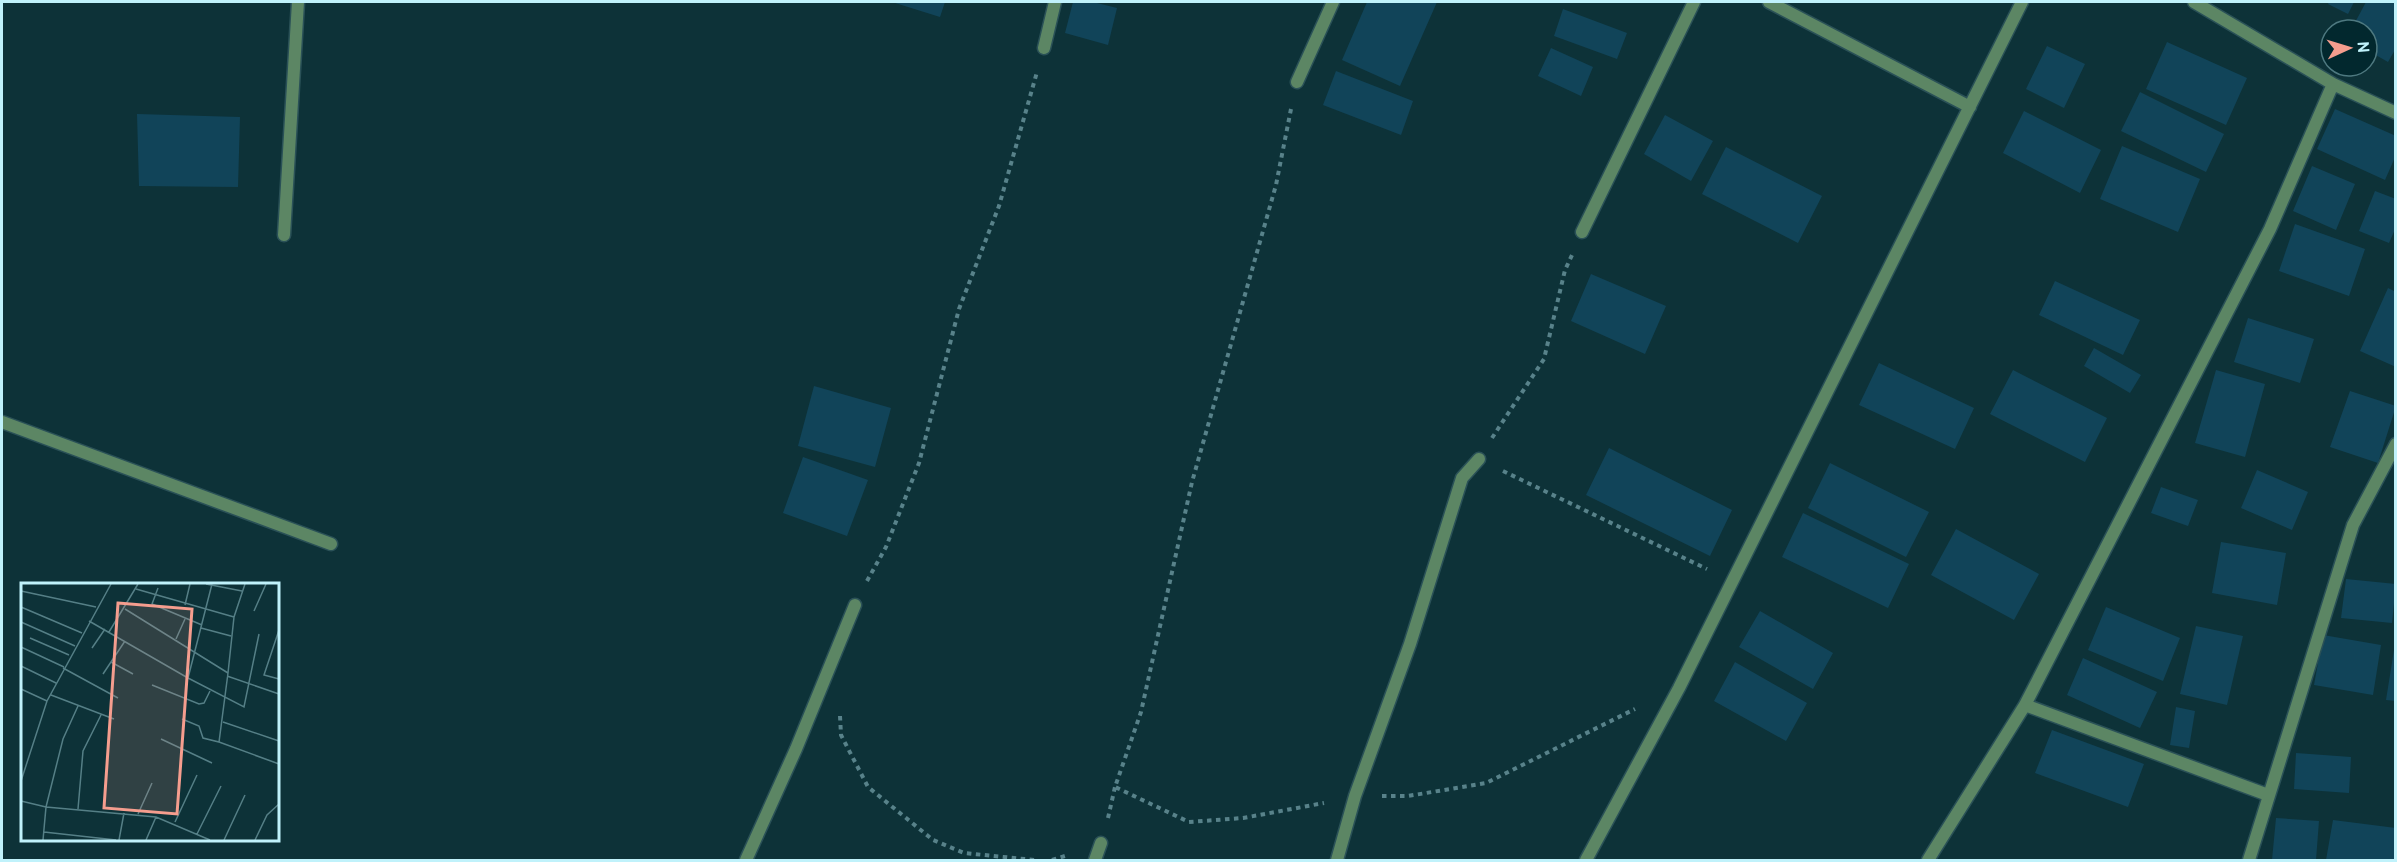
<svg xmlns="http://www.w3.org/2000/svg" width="2397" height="862" viewBox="0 0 2397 862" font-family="Overpass,sans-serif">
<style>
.building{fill:#114459}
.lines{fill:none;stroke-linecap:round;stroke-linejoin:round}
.service-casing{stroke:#2a5157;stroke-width:15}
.minor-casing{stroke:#2a5157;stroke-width:15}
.path{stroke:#58828a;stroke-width:4;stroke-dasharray:4.5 4.5;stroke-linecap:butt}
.service{stroke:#5c8664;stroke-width:12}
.minor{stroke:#5c8664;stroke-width:12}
.inset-road{fill:none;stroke:#557f86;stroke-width:1.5}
.view{fill:#f59d8e;fill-opacity:0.15;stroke:#f59d8e;stroke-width:3}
.inset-edge{fill:none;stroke:#c0f2fb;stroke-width:3}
</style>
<rect width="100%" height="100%" fill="#0d3238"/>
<!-- building -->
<path class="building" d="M892 2H945L940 17Z
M1073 2H1093L1117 8 1108 45 1065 33Z
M1367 2H1437L1400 86 1342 60Z
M2329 2H2354L2348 14 2328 4Z
M2366 2H2396V48L2388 62 2367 50V30H2351Z
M1563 9 1627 33 1617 59 1554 36Z
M2167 42 2247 78 2226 125 2146 89Z
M2047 46 2085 64 2064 108 2026 89Z
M1551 48 1593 67 1581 96 1538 76Z
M1336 71 1413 101 1401 135 1323 105Z
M2140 92 2224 134 2206 172 2121 131Z
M2335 109 2396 136V155L2385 180 2317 149Z
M2024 111 2101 150 2080 193 2003 153Z
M137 114 240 117 238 187 139 186Z
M1665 115 1713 141 1691 181 1644 154Z
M2122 146 2200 179 2178 232 2100 199Z
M1726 147 1822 196 1798 243 1702 194Z
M2312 166 2355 184 2336 230 2293 211Z
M2375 191 2396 199V227L2389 243 2359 231Z
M2295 224 2365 249 2349 296 2279 271Z
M1591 274 1666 306 1645 354 1571 321Z
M2055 281 2140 320 2123 355 2039 315Z
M2388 288 2396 292V367L2360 351Z
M2248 318 2314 339 2300 383 2234 362Z
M2094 348 2141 375 2130 393 2084 366Z
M1879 363 1974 408 1955 449 1859 405Z
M2013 370 2107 418 2085 462 1990 414Z
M2216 370 2265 384 2245 457 2195 443Z
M814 386 891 408 875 467 798 446Z
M2350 391 2396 406 2378 463 2330 447Z
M1609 448 1732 510 1710 556 1586 495Z
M803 457 868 480 847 536 783 513Z
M1830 463 1929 512 1906 557 1808 508Z
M2257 470 2308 492 2292 530 2241 508Z
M2161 487 2198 500 2188 526 2151 513Z
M1803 513 1909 564 1888 608 1782 557Z
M1956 529 2039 574 2014 620 1931 575Z
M2221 542 2286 553 2277 605 2212 593Z
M2346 579 2396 584 2392 623 2341 618Z
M2106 607 2180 638 2163 681 2088 650Z
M1760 611 1833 653 1813 689 1739 647Z
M2196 626 2243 636 2227 705 2180 694Z
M2323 635 2381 645 2373 695 2314 685Z
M2394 650H2396V701L2386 700Z
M2083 658 2157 692 2140 728 2067 695Z
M1735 662 1807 703 1786 741 1714 701Z
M2176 707 2195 711 2189 748 2170 745Z
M2052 730 2144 764 2128 807 2035 773Z
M2296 753 2351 757 2349 793 2294 789Z
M2276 818 2319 821 2316 860H2272Z
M2333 820 2396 828 2394 860H2326Z"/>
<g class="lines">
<defs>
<path id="service" d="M284 235 298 2"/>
<path id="minor" d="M1769 2 1970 107
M2194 2 2333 84 2396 113
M1044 48 1055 2
M1297 82 1333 2
M1582 232 1694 2
M2 422 331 544
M2025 705 2268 795
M746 860 796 749 855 605
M1095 860 1101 843
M1337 860 1355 796 1410 644 1462 478 1479 459
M1586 860 1679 688 2022 2
M1928 860 2025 705 2270 229 2333 84
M2249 860 2353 525 2396 444"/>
</defs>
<!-- service casing -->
<use href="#service" class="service-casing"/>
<!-- minor casing -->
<use href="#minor" class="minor-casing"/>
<!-- path -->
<path class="path" d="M1291 109 1276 185 1192 482 1141 712 1115 787 1189 822 1243 818 1324 803
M1492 438 1544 359 1565 270 1572 255
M1503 471 1707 569
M867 581 886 547 919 463 959 309 999 206 1037 72
M840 716 841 735 868 787 933 840 964 853 1034 860
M1382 796H1408L1486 783 1635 709
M1108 818 1115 787
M1052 860 1068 855"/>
<!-- service -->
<use href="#service" class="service"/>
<!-- minor -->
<use href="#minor" class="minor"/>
</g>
<!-- overview -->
<g transform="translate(21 583)">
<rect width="258" height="258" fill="#0d3238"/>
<path class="inset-road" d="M185 1 221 8M137 5 131 21 181 42M115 6 213 34M0 8 75 24M164 22 169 1M0 24 61 50M104 26 207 90 198 159 182 155 178 143 161 136M233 28 245 1M68 38 167 95 191 1M0 39 54 63M180 45 210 53M258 47 243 92 258 96M88 49 117 1M9 55 48 72M155 56 164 36M0 64 43 84M71 65 84 46M90 79 112 91M0 83 35 100M42 85 97 115M207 90 213 34 224 1M82 91 104 58M206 93 258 111M167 95 223 124 238 51M131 102 178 121 183 120 189 108M0 106 26 118M30 112 93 136M202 139 258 158M140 156 191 180M198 159 258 181M0 198 26 118 90 1M0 218 25 224 135 234 189 257M57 226 62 168 80 132M117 231 131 200M154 239 176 192M23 249 95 257M176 251 200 203M22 257 25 224 42 156 57 123M98 257 103 230M125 257 135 234M203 257 224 212M234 257 246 232 258 221"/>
<path class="view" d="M97 20 171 26 156 231 83 225Z"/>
<rect width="258" height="258" class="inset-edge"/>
</g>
<!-- border -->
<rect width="2397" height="862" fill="none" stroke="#c0f2fb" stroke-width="6"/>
<!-- north arrow -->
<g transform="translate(2349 48) rotate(86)"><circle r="28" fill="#02282e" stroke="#4e7980" stroke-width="1.5"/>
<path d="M0-4.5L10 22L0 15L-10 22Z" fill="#f59d8e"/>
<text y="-9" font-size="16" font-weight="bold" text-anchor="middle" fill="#c0f2fb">N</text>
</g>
</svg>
